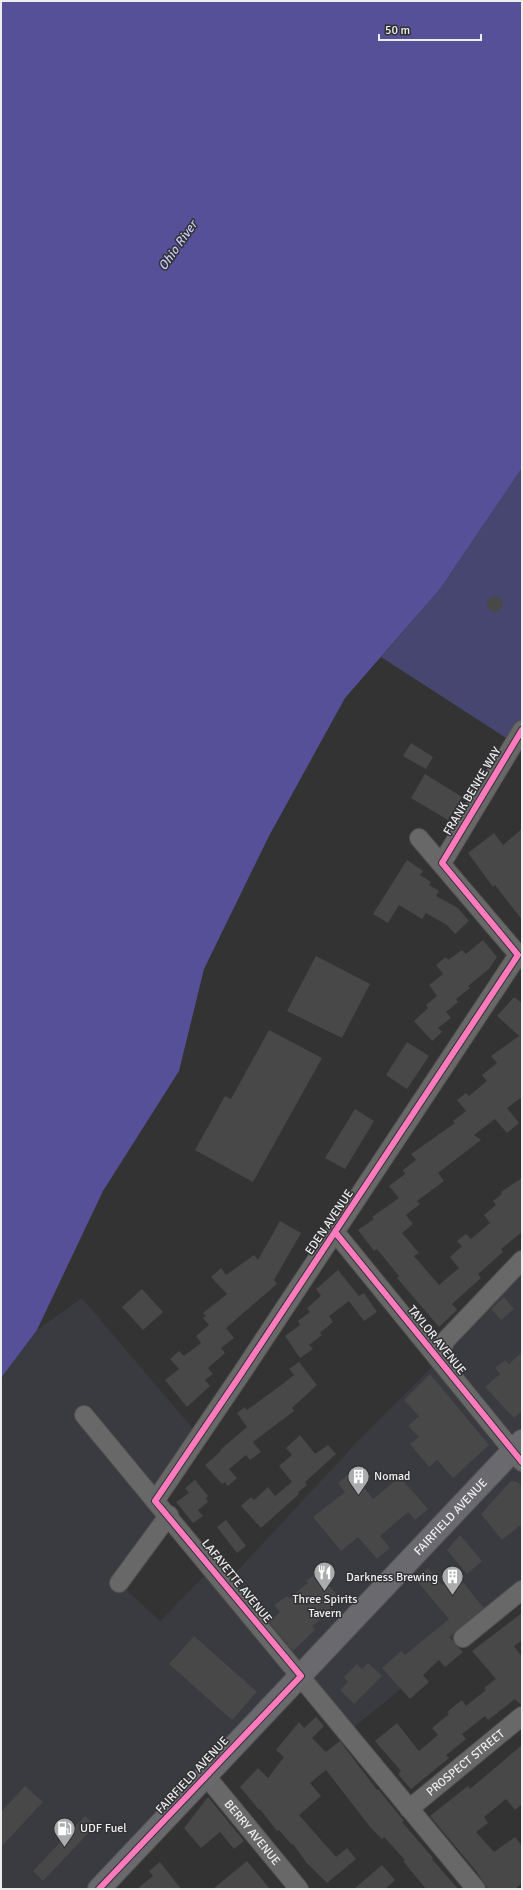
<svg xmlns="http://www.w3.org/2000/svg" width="523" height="1890" viewBox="0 0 523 1890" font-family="Signika,sans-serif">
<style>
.built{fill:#3a3a41}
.green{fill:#474670}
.water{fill:#555097}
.building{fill:#484849}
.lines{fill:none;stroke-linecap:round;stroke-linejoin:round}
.minor-casing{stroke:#525252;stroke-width:20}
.major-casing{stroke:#525252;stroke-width:24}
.minor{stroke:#686869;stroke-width:18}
.major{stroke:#69696e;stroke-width:22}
.cycleway-casing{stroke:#323234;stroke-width:8}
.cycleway{stroke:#fd7abc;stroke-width:6}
.labels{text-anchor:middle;stroke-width:3;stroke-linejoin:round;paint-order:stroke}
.street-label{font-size:12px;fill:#ecedee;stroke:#323234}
.poi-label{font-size:12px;fill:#ecedee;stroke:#323234;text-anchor:start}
.water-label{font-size:13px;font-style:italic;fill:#c8c9f5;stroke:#323234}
</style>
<rect width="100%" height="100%" fill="#333"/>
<!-- built -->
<path class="built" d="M522 1260V1590L347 1733 301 1676 99 1889H1V1378L37 1330 82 1298 199 1436 155 1500 169 1515 119 1583 160 1621 212 1568 225 1584 358 1441 439 1360Z"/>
<!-- green -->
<path class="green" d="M522 468V730L514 743 381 657 440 589Z"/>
<!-- water -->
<path class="water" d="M1 1H522V468L440 589 345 698 269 836 204 969 179 1071 103 1191 37 1330 1 1378Z"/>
<!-- building -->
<path class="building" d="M487 604a8 8 0 1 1 16 0a8 8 0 1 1-16 0Z
M411 743 433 757 426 769 403 756Z
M425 774 462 797 448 820 411 798Z
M522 829V920L495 885 493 887 468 853 494 833 503 845Z
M407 860 423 871 420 875 431 882 429 885 439 891 436 896 458 908 469 921 455 934 447 925 426 913 422 919 399 905 388 923 373 914Z
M483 940 497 957 489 969 468 986 470 988 456 999 458 1002 446 1012 451 1018 438 1028 442 1032 432 1041 414 1021 428 1008 426 1005 437 996 429 985 443 974 436 965 446 957 448 960 462 950 466 954Z
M316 956 370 984 342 1038 287 1011Z
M514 997 522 1003V1097L507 1108 519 1123 507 1133 495 1119 474 1135 481 1140 438 1173 444 1181 417 1201 420 1204 406 1215 413 1224 402 1233 419 1253 414 1256 439 1285 459 1268 450 1257 462 1246 457 1241 466 1234 471 1239 490 1223 484 1215 496 1205 493 1201 502 1194 501 1192 522 1178V1232L501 1249 503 1252 478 1274 481 1278 452 1304 457 1310 439 1327 397 1278 399 1276 377 1249 374 1251 358 1230 374 1219 372 1217 399 1198 389 1186 405 1174 403 1170 416 1160 411 1154 455 1123 453 1121 466 1111 457 1100 466 1093 469 1096 487 1081 482 1075 497 1063 491 1056 519 1036 497 1016Z
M269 1030 322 1058 253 1182 195 1150 225 1096 231 1099Z
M407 1042 429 1056 407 1089 386 1075Z
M355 1109 374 1121 345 1169 325 1158Z
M280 1221 301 1233 274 1280 277 1284 226 1328 234 1338 221 1348 225 1353 208 1368 213 1374 205 1380 210 1386 187 1407 165 1380 179 1369 170 1359 179 1351 184 1356 201 1343 196 1336 209 1325 203 1318 206 1316 203 1313 227 1294 211 1277 221 1268 226 1275 254 1255 258 1260Z
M338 1270 359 1296 364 1293 377 1312 364 1321 349 1301 329 1316 333 1322 320 1333 322 1335 309 1345 313 1349 300 1358 285 1336 300 1325 298 1321 310 1312 307 1308 321 1296 316 1289Z
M142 1289 163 1312 143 1330 122 1307Z
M504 1297 514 1309 501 1320 491 1309Z
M522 1352V1411L514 1418 485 1387 500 1374 495 1368 505 1360 509 1364Z
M299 1362 317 1385 292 1408 294 1411 253 1442 261 1452 250 1460 246 1455 229 1469 237 1478 228 1486 225 1482 222 1484 205 1465 221 1451 220 1450 247 1427 237 1413 245 1407 247 1410 280 1386 294 1375 289 1369Z
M430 1374 489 1445 453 1478 437 1460 429 1467 410 1444 419 1437 408 1426 419 1416 404 1400Z
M300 1435 315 1454 328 1445 336 1454 305 1482 307 1485 298 1492 299 1494 261 1528 241 1506 251 1497 254 1500 268 1487 275 1496 292 1482 279 1466 292 1455 286 1448Z
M351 1472 373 1499 400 1477 428 1509 415 1520 408 1512 380 1536 390 1548 377 1559 358 1537 341 1551 313 1517 345 1492 338 1483Z
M195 1480 208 1496 206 1498 208 1502 198 1510 203 1516 193 1523 176 1502 189 1493 185 1488Z
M511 1481 518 1482 522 1487V1524L502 1540 481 1514Z
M226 1520 246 1546 237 1553 217 1527Z
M460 1535 482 1561 467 1574 447 1550Z
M428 1568 442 1585 456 1574 484 1608 449 1637 463 1652 445 1667 439 1660 423 1675 429 1682 410 1699 382 1668 401 1651 405 1655 449 1619 415 1579Z
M315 1574 324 1585 327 1583 341 1600 322 1615 323 1617 312 1626 315 1630 293 1651 269 1622 280 1612 274 1605 287 1596 289 1598 308 1583 306 1581Z
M522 1613V1640L514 1646 522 1657V1706L515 1699 488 1720 485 1716 462 1734 466 1739 446 1755 449 1758 411 1789 398 1774 401 1771 375 1741 397 1723 419 1751 438 1735 432 1728 449 1714 447 1712 462 1700 466 1706 486 1690 484 1688 496 1679 472 1651Z
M194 1636 257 1692 232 1720 169 1664Z
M368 1663 382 1676 354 1704 340 1690 348 1682 344 1677 357 1664 362 1669Z
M316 1717 324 1726 312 1738 326 1752 340 1741 377 1790 378 1789 404 1821 402 1822 433 1858 432 1859 458 1889H426L403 1861 405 1860 384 1837 382 1839 371 1828 326 1770 310 1783 321 1796 299 1815 336 1857 347 1848 356 1859 327 1883 306 1862 293 1844 292 1845 279 1830 277 1831 260 1809 259 1810 240 1787 258 1768 268 1778 284 1757 276 1750 299 1722 304 1728Z
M522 1745V1804L515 1810 506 1799 484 1817 488 1823 476 1832 494 1852 515 1837 522 1846V1883L515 1889H488L476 1871 430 1816 468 1786 470 1789Z
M25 1786 43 1802 1 1847V1812Z
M208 1797 244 1841 234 1849 220 1832 201 1848 184 1828Z
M85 1816 95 1826 43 1881 33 1871Z
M247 1861 270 1889H213Z
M160 1862 181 1889H137L153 1876 149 1871Z
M382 1865 395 1880 385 1889H354Z"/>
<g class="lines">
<defs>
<g id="minor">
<path d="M419 838 522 959"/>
<path d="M442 863 522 730"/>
<path d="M335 1232 522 1462"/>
<path d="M439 1360 445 1341 522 1260"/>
<path d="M84 1415 476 1889"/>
<path d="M155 1501 241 1374 518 955"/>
<path d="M119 1583 169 1515"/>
<path d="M463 1638 522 1590"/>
<path id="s1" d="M206 1776 299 1889"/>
<path id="s2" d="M409 1809 522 1716"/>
</g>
<g id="major">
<path id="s3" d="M99 1889 522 1441"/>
</g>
</defs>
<!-- minor casing -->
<use href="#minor" class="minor-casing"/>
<!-- major casing -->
<use href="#major" class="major-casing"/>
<!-- minor -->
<use href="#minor" class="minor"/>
<!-- major -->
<use href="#major" class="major"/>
<defs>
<path id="cycleway" d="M335 1232 522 1462
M99 1889 301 1676 155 1501 241 1374 518 955 442 863 522 730"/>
</defs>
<!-- cycleway casing -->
<use href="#cycleway" class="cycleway-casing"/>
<!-- cycleway -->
<use href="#cycleway" class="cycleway"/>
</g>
<!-- icons -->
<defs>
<symbol id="building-pin" viewBox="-11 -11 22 30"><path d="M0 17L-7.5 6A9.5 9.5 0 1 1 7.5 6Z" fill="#abacad" stroke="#323234"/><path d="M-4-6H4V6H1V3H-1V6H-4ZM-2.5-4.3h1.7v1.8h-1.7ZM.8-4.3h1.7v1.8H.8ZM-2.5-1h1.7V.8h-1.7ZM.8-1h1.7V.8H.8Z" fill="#fff"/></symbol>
<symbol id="restaurant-pin" viewBox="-11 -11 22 30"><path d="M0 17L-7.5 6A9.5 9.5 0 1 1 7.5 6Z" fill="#abacad" stroke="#323234"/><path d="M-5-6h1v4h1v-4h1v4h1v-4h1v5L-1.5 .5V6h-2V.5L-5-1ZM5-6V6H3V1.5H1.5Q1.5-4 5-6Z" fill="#fff"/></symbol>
<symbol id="fuel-pin" viewBox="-11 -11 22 30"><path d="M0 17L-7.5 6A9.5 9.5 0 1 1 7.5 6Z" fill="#abacad" stroke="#323234"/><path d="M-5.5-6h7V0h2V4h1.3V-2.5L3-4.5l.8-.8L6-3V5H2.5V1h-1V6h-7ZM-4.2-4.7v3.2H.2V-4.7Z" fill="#fff"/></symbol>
</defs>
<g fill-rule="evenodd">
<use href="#building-pin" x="346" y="1464" width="25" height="34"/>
<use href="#restaurant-pin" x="312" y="1560" width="25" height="34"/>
<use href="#building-pin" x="440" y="1564" width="25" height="34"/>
<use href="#fuel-pin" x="52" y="1816" width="25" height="34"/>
</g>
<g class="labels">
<!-- street labels -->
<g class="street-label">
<text transform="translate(472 791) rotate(-59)" y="4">FRANK BENKE WAY</text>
<text transform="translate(329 1222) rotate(-56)" y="4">EDEN AVENUE</text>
<text transform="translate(437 1340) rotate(51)" y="4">TAYLOR AVENUE</text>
<text dy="4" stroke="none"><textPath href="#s3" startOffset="512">FAIRFIELD AVENUE</textPath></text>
<text transform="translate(237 1581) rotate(51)" y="4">LAFAYETTE AVENUE</text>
<text dy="4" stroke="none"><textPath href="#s2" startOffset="73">PROSPECT STREET</textPath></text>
<text transform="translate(192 1775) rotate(-47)" y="4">FAIRFIELD AVENUE</text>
<text dy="4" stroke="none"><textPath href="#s1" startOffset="73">BERRY AVENUE</textPath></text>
</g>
<!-- poi labels -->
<g class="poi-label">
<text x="374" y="1480">Nomad</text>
<text x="438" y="1581" text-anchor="end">Darkness Brewing</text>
<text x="325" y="1603" text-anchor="middle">Three Spirits<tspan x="325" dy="14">Tavern</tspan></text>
<text x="80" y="1832">UDF Fuel</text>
</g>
<!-- water labels -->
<g class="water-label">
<text transform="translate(177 245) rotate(-55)" y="5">Ohio River</text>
</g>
</g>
<!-- border -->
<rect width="523" height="1890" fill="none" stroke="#ecedee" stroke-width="4"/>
<!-- scale -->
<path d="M379 34v6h102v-6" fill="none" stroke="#ecedee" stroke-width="2"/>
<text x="385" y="34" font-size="12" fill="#ecedee" stroke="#323234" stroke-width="3" paint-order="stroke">50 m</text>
</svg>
